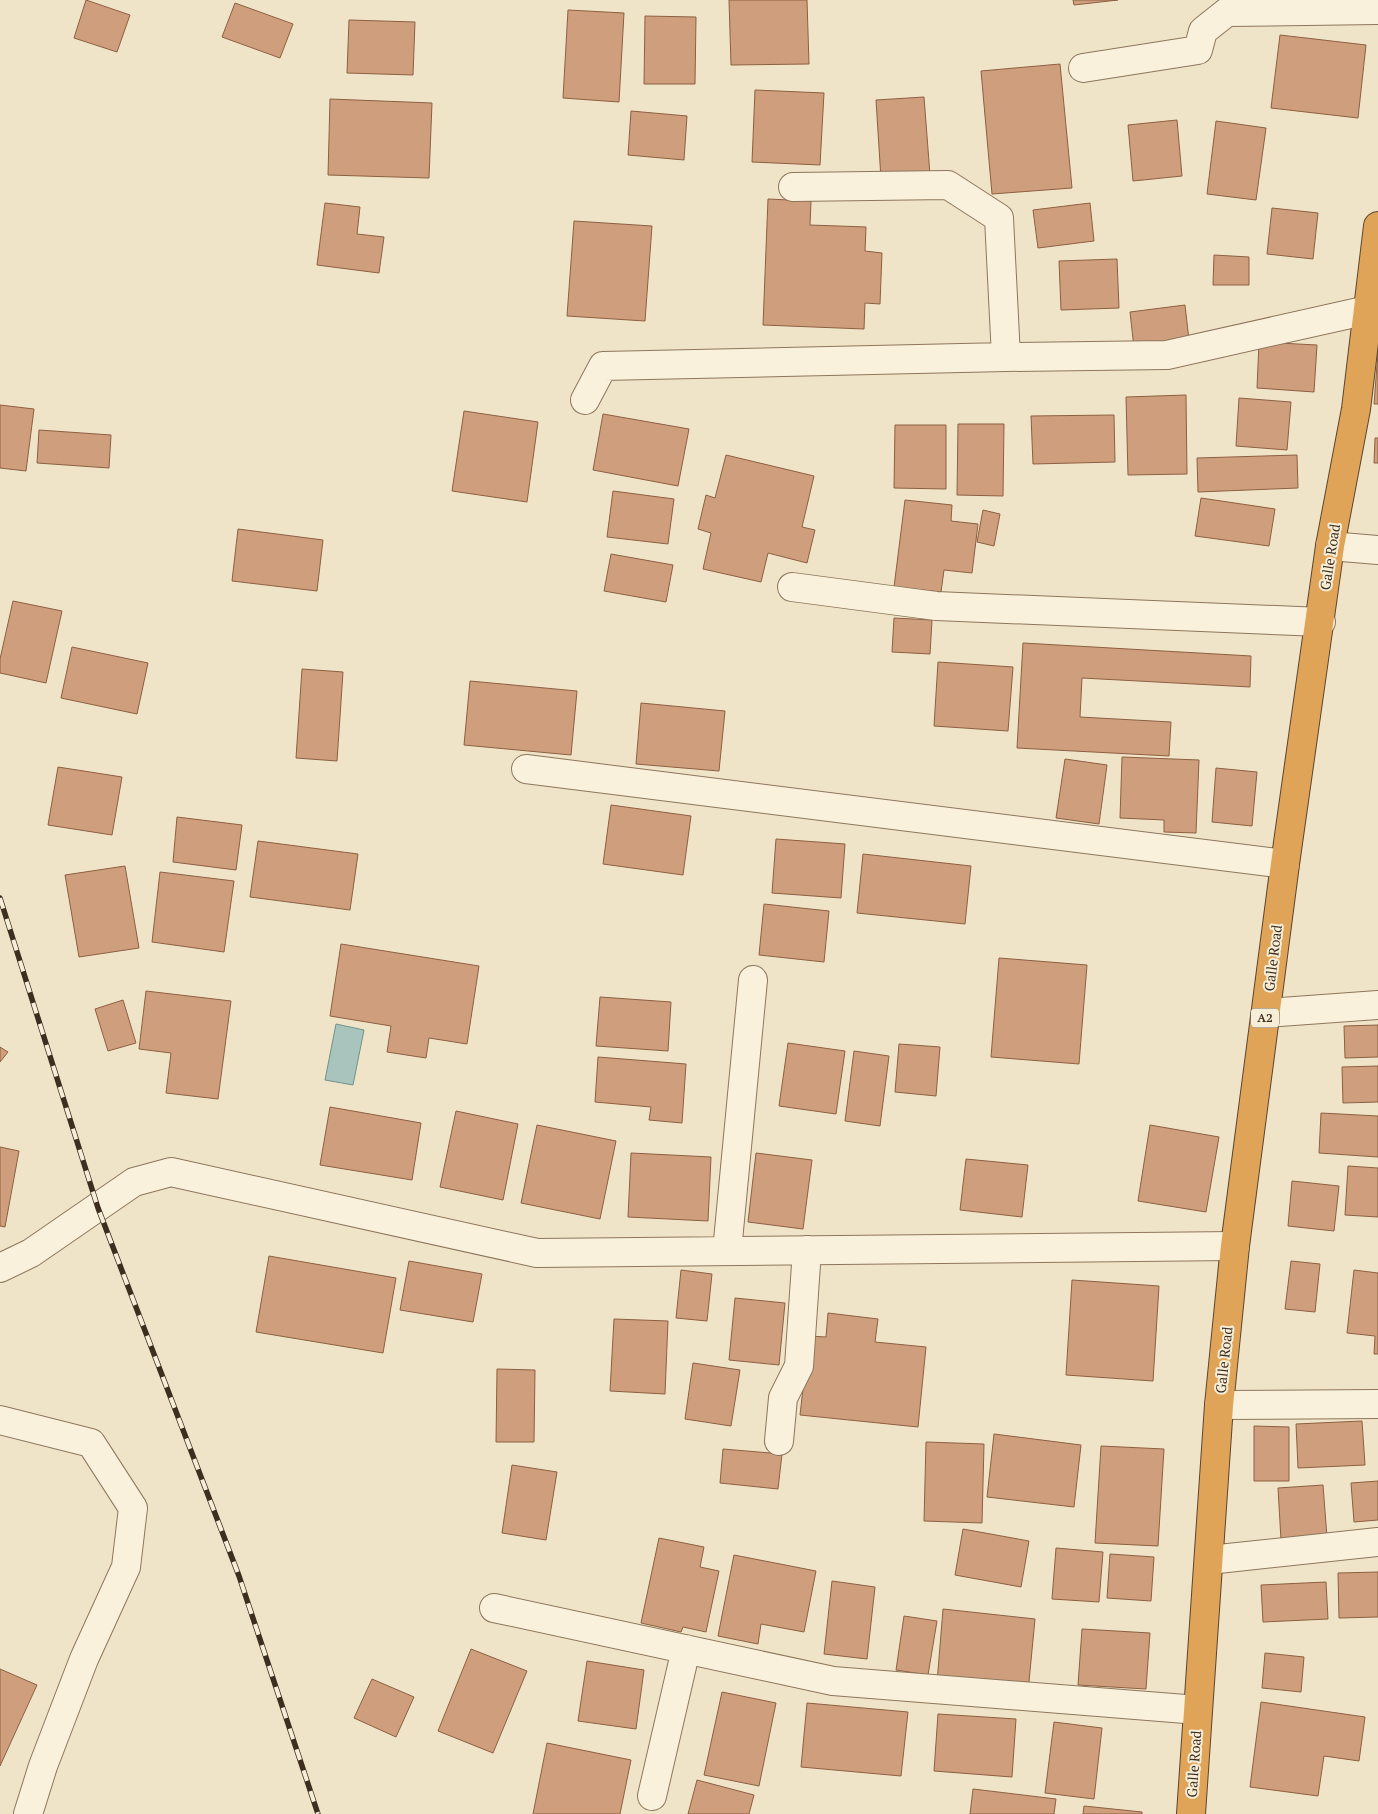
<svg xmlns="http://www.w3.org/2000/svg" width="1378" height="1814" viewBox="0 0 1378 1814" font-family="'PT Serif',serif">
<style>
.water{fill:#a9c4bc;stroke:#6f938a}
.building{fill:#cf9f7d;stroke:#8d5f41}
.lines{fill:none;stroke-linecap:round;stroke-linejoin:round}
.minor-casing{stroke:#8d765c;stroke-width:30}
.highway-casing{stroke:#5b4430;stroke-width:30}
.minor{stroke:#faf1dc;stroke-width:28}
.highway{stroke:#e0a458;stroke-width:28}
.rail-casing{stroke:#3d2e20;stroke-width:5.5}
.rail{stroke:#f7eed8;stroke-width:4;stroke-dasharray:11;stroke-linecap:butt}
.labels{text-anchor:middle;stroke-width:4;stroke-linejoin:round;paint-order:stroke}
.shield{fill:#f7eed8;stroke:#756857;stroke-width:1}
.shield-label{font-size:12px;font-weight:bold;fill:#3d2e20}
.street-label{font-size:14px;fill:#3d2e20;stroke:#f7eed8}
</style>
<rect width="100%" height="100%" fill="#f0e4c8"/>
<!-- water -->
<path class="water" d="M336 1024 364 1030 353 1085 325 1080Z"/>
<!-- building -->
<path class="building" d="M86 0 130 15 117 52 74 38Z
M729 0H807L809 64 731 65Z
M1073 0H1118L1074 5Z
M235 3 293 24 280 58 222 37Z
M568 10 624 13 619 102 563 98Z
M645 16 696 17 695 84H644Z
M349 20 415 22 413 75 347 73Z
M1280 35 1366 45 1358 118 1271 108Z
M1060 64 1072 188 992 194 981 71Z
M755 90 824 93 820 165 752 162Z
M924 97 930 175 881 179 876 100Z
M330 99 432 103 429 178 328 175Z
M631 111 687 116 684 160 628 155Z
M1177 120 1182 176 1133 181 1128 125Z
M1216 121 1266 128 1256 200 1207 194Z
M768 199 811 201 810 225 866 227 865 251 882 253 880 304 865 303 864 329 763 325Z
M325 203 360 207 357 234 384 237 379 273 317 265Z
M1090 203 1094 241 1038 248 1033 210Z
M1272 208 1318 213 1313 259 1267 254Z
M574 221 652 226 645 321 567 316Z
M1214 255 1249 257V285H1213Z
M1117 259 1119 308 1061 310 1059 261Z
M1185 305 1189 340 1134 348 1130 312Z
M1259 342 1317 345 1314 392 1257 388Z
M1378 352V404H1374Z
M1186 395 1187 474 1128 475 1126 397Z
M1239 398 1291 402 1287 450 1236 446Z
M0 405 34 409 26 471 0 468Z
M464 411 538 422 527 502 452 491Z
M603 414 689 429 678 486 593 470Z
M1114 415 1115 462 1033 464 1031 416Z
M958 424H1004L1003 496 957 495Z
M895 425H946V489L894 488Z
M39 430 111 435 109 468 37 463Z
M1375 438H1378V463H1374Z
M726 455 814 476 802 527 815 530 807 563 768 553 761 582 703 569 711 533 698 529 706 495 715 498Z
M1297 455 1298 488 1198 492 1197 458Z
M613 491 674 499 668 544 607 537Z
M1201 498 1275 509 1269 546 1195 536Z
M905 500 952 505 951 521 978 524 972 573 944 570 941 592 894 587Z
M983 510 1000 514 994 546 977 542Z
M238 529 323 540 317 591 232 581Z
M611 554 673 565 666 602 604 591Z
M13 601 62 611 46 683 0 673V659Z
M894 618 932 620 930 654 892 652Z
M1023 643 1251 656 1250 687 1082 678 1080 717 1171 722 1169 756 1017 748Z
M72 647 148 663 137 714 61 698Z
M938 662 1013 667 1008 731 934 726Z
M302 669 343 672 337 761 296 758Z
M470 681 577 691 571 755 464 745Z
M641 703 725 711 719 771 636 764Z
M1122 757 1199 760 1196 833 1164 832V820L1120 818Z
M1065 759 1107 765 1099 824 1056 818Z
M58 767 122 777 112 835 48 825Z
M1216 768 1257 772 1252 826 1212 822Z
M611 805 691 816 683 875 603 864Z
M177 817 242 825 236 870 173 862Z
M776 839 845 844 841 898 772 893Z
M258 841 358 854 350 910 250 897Z
M863 854 971 866 965 924 857 913Z
M125 866 139 948 79 957 65 875Z
M160 872 234 881 224 952 152 942Z
M764 904 829 911 824 962 759 955Z
M341 944 479 966 467 1044 429 1038 426 1058 387 1052 391 1026 330 1016Z
M999 958 1087 965 1079 1064 991 1057Z
M146 991 231 1001 218 1099 166 1093 171 1053 139 1049Z
M600 997 671 1002 668 1051 596 1046Z
M123 1000 136 1043 108 1051 95 1009Z
M1378 1025V1057L1345 1058 1344 1026Z
M788 1043 845 1051 836 1114 779 1106Z
M899 1044 940 1047 936 1096 895 1092Z
M0 1047 8 1052 0 1062Z
M854 1051 889 1056 880 1126 845 1121Z
M598 1057 686 1064 682 1123 649 1120 651 1107 595 1102Z
M1378 1066V1102L1343 1103 1342 1067Z
M330 1107 421 1123 412 1180 320 1165Z
M456 1111 518 1124 503 1200 440 1187Z
M1321 1113 1378 1116V1157L1319 1153Z
M537 1125 616 1141 600 1219 521 1203Z
M1150 1125 1219 1137 1206 1212 1138 1201Z
M0 1147 19 1151 5 1227 0 1226Z
M631 1153 711 1157 708 1221 628 1217Z
M756 1153 812 1160 803 1229 748 1222Z
M966 1159 1028 1165 1022 1217 960 1210Z
M1348 1166 1378 1168V1217L1345 1215Z
M1292 1181 1339 1186 1334 1231 1288 1226Z
M269 1256 396 1278 383 1353 256 1332Z
M409 1261 482 1274 473 1322 400 1310Z
M1291 1261 1320 1264 1315 1312 1285 1309Z
M681 1270 712 1274 707 1321 676 1318Z
M1354 1270 1378 1273V1354H1374L1375 1336 1347 1333Z
M1072 1280 1159 1286 1153 1381 1066 1375Z
M735 1298 785 1303 779 1365 729 1360Z
M828 1313 878 1319 875 1342 926 1347 918 1427 800 1415 809 1336 826 1337Z
M614 1319 668 1321 665 1394 610 1391Z
M693 1363 740 1370 731 1426 685 1419Z
M497 1369 535 1370 534 1442H496Z
M1362 1421 1365 1465 1298 1468 1296 1424Z
M1254 1426 1289 1427V1481H1254Z
M994 1434 1081 1445 1074 1507 987 1497Z
M926 1442 984 1444 982 1523 924 1521Z
M1101 1446 1164 1449 1158 1546 1095 1543Z
M723 1449 782 1454 778 1489 720 1483Z
M512 1465 557 1472 546 1540 502 1533Z
M1378 1481V1520L1354 1522 1351 1483Z
M1323 1485 1327 1537 1281 1540 1278 1488Z
M963 1529 1029 1541 1021 1587 955 1575Z
M659 1538 704 1547 700 1567 719 1571 706 1632 683 1627 681 1632 641 1623Z
M1056 1548 1103 1552 1099 1602 1052 1599Z
M1110 1554 1154 1557 1151 1601 1107 1598Z
M734 1555 816 1571 804 1632 761 1624 758 1644 718 1636Z
M1378 1572V1617L1339 1618 1338 1573Z
M832 1581 875 1587 867 1659 824 1654Z
M1326 1582 1328 1619 1263 1622 1261 1585Z
M943 1609 1035 1619 1028 1692 937 1683Z
M904 1616 937 1621 928 1675 896 1670Z
M1082 1629 1150 1633 1146 1689 1078 1685Z
M471 1649 527 1671 493 1753 438 1731Z
M1265 1653 1304 1657 1301 1692 1262 1688Z
M587 1661 644 1670 636 1729 578 1721Z
M0 1669 37 1685 0 1766Z
M372 1679 414 1697 396 1737 354 1718Z
M722 1692 776 1703 759 1786 704 1775Z
M1261 1702 1365 1717 1359 1761 1324 1756 1318 1796 1250 1787Z
M807 1703 908 1712 901 1776 801 1767Z
M938 1714 1016 1719 1012 1777 934 1771Z
M1054 1722 1102 1728 1094 1799 1045 1793Z
M547 1743 631 1760 620 1814H533Z
M697 1780 754 1795 749 1814H688Z
M973 1789 1056 1799 1054 1814H970Z
M1084 1806 1142 1812V1814H1083Z"/>
<g class="lines">
<defs>
<path id="minor" d="M1083 68 1198 50 1203 31 1227 12 1378 10
M793 187 948 185 999 218 1006 357
M585 400 603 366 1006 357 1167 355 1368 310
M1330 546 1378 550
M792 587 936 606 1321 622
M526 769 1285 864
M1266 1013 1378 1005
M727 1251 753 980
M0 1268 31 1253 134 1182 171 1172 537 1253 1235 1246
M1219 1405 1378 1404
M0 1420 91 1443 133 1508 126 1567 84 1659 43 1766 28 1814
M779 1441 783 1398 799 1366 807 1250
M1209 1560 1378 1542
M494 1608 833 1681 1198 1710
M652 1796 686 1649"/>
<path id="highway" d="M1191 1814 1219 1405 1235 1246 1285 864 1330 546 1356 409 1378 226"/>
</defs>
<!-- minor casing -->
<use href="#minor" class="minor-casing"/>
<!-- highway casing -->
<use href="#highway" class="highway-casing"/>
<!-- minor -->
<use href="#minor" class="minor"/>
<!-- highway -->
<use href="#highway" class="highway"/>
<defs>
<path id="rail" d="M0 898 98 1208 239 1576 318 1814"/>
</defs>
<!-- rail casing -->
<use href="#rail" class="rail-casing"/>
<!-- rail -->
<use href="#rail" class="rail"/>
</g>
<g class="labels">
<!-- shield labels -->
<rect class="shield" x="1251" y="1008.5" width="28" height="19" rx="4"/>
<g class="shield-label">
<text x="1265" y="1022">A2</text>
</g>
<!-- street labels -->
<g class="street-label">
<text transform="translate(1330 557) rotate(-81)" y="5">Galle Road</text>
<text transform="translate(1273 958) rotate(-83)" y="5">Galle Road</text>
<text transform="translate(1224 1360) rotate(-84)" y="5">Galle Road</text>
<text transform="translate(1194 1764) rotate(-86)" y="5">Galle Road</text>
</g>
</g>
</svg>
